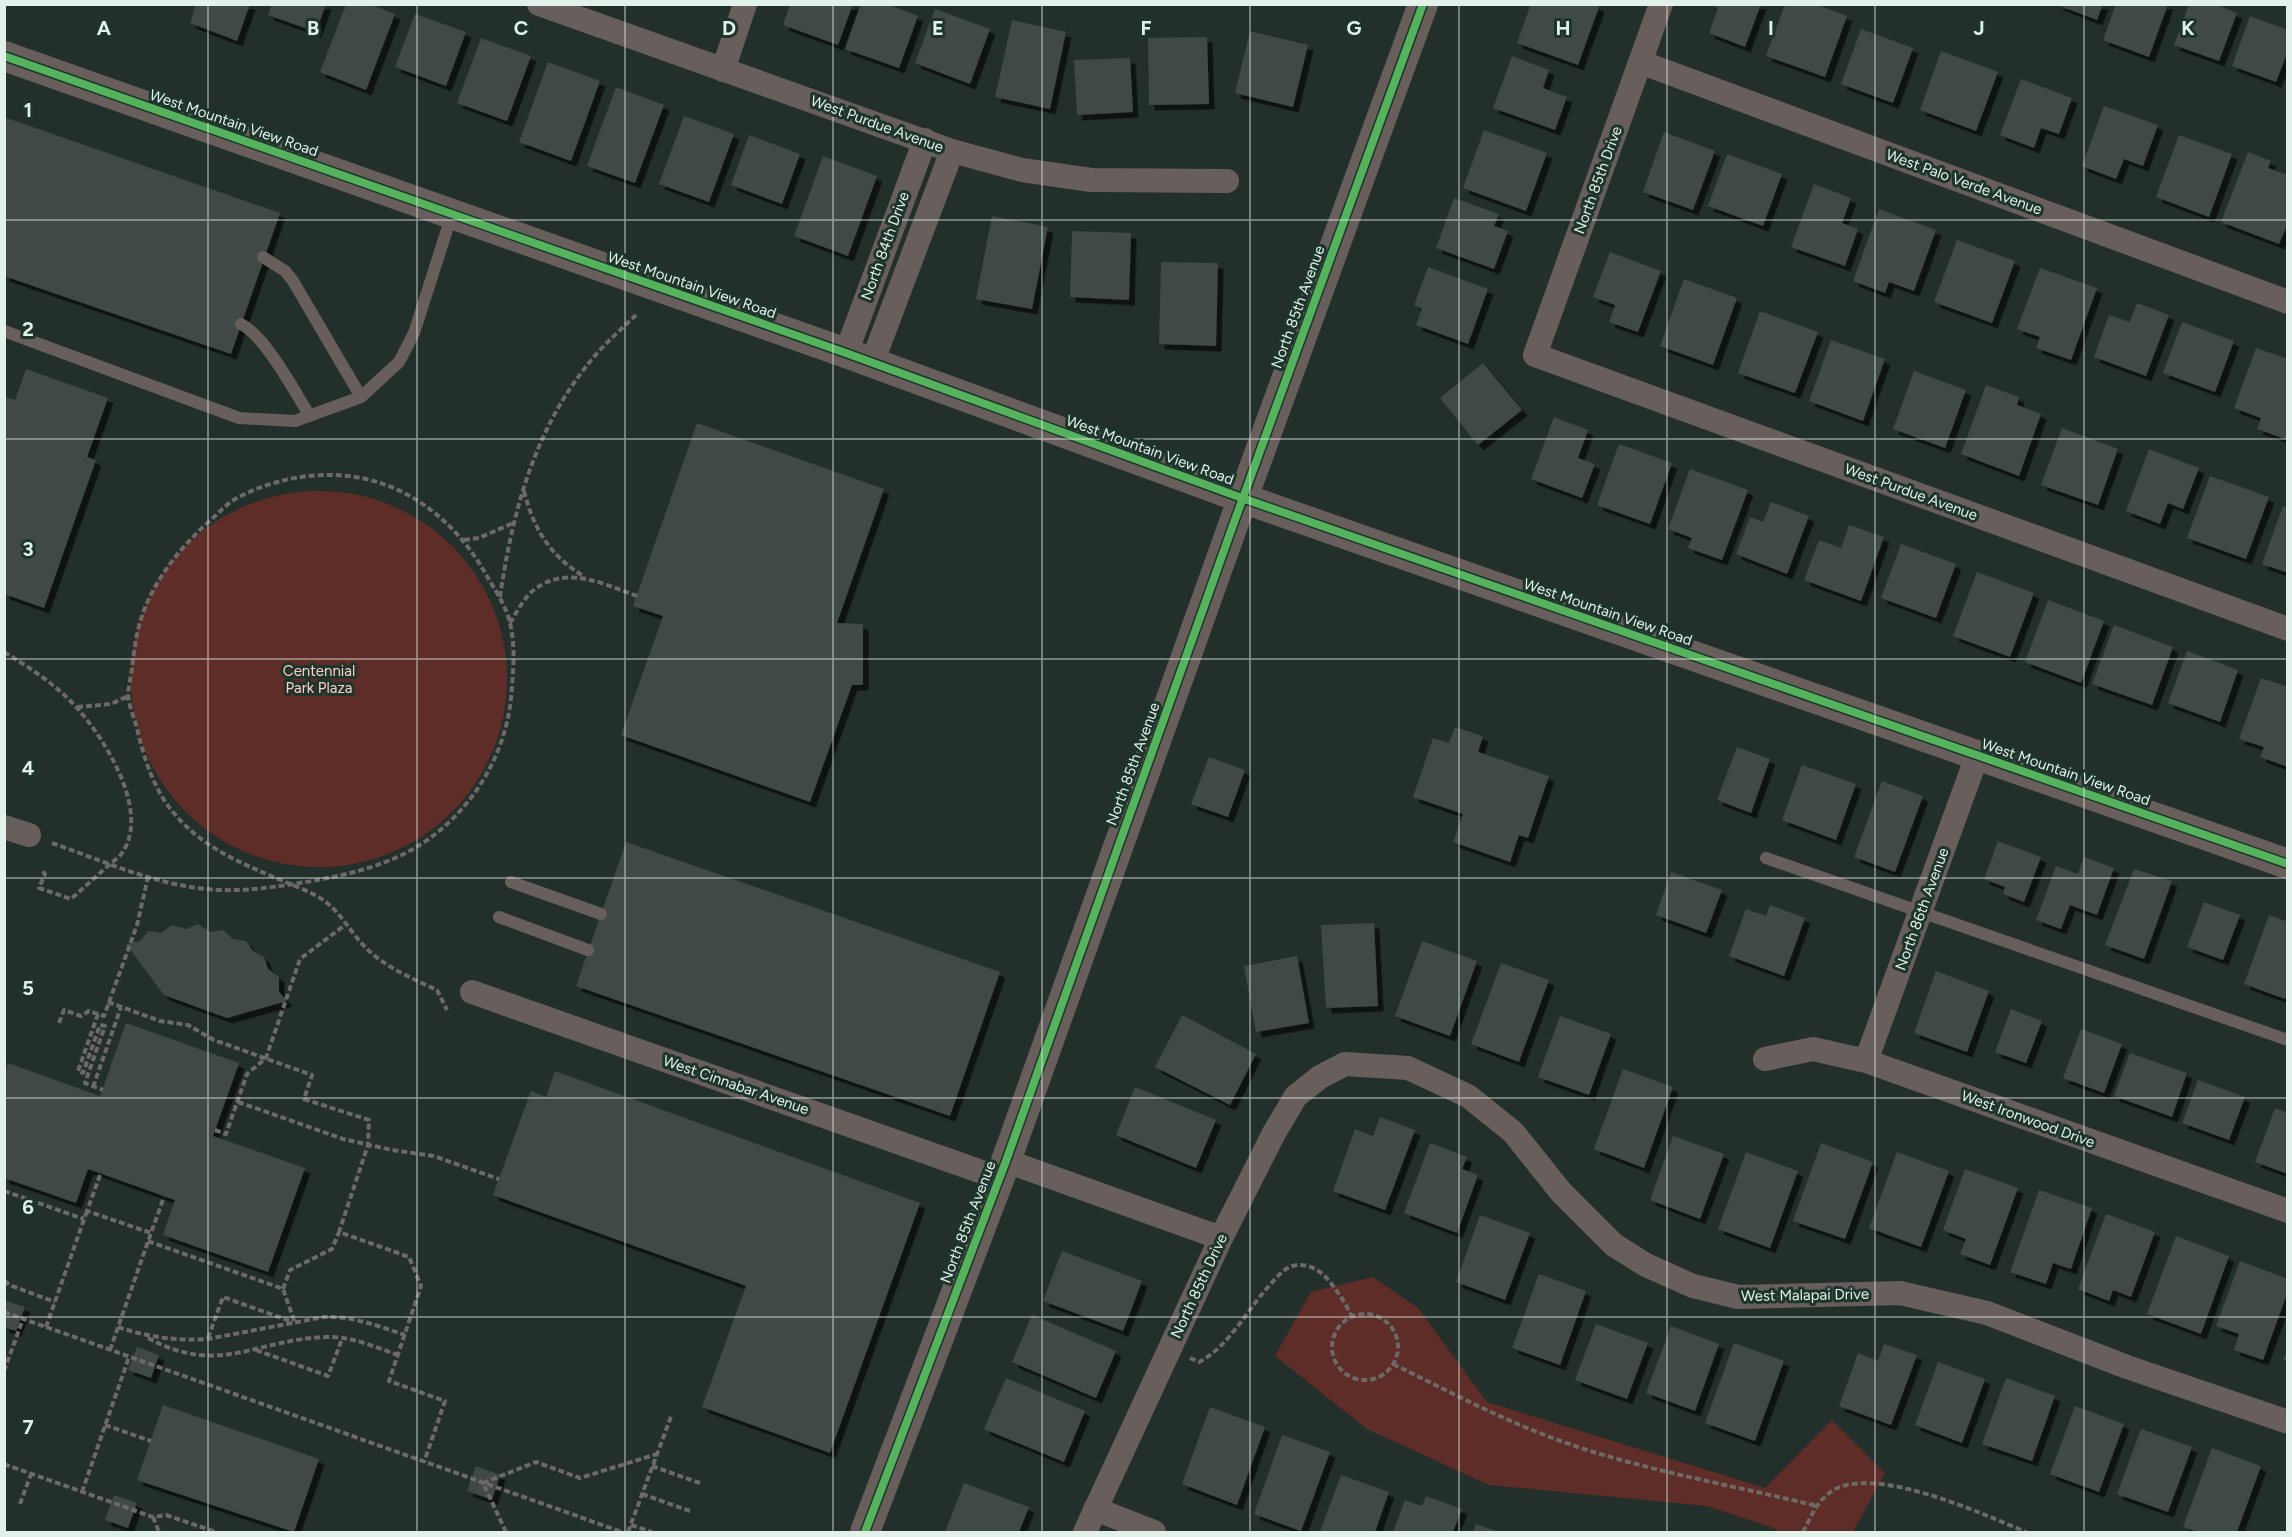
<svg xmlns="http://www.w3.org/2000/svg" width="2292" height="1537" font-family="Figtree,sans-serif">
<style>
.green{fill:#5f2d27}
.building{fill:#3f4945;filter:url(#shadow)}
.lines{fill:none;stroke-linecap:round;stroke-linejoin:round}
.path{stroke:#6c6966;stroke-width:4;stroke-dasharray:6 3;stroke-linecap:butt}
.service{stroke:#685e5b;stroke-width:12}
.minor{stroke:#685e5b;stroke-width:24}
.tertiary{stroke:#685e5b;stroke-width:30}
.cycleway-casing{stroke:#1d352b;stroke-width:11}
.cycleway{stroke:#56b35d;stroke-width:8}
.grid{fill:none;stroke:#e3f1eb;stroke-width:1.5;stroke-opacity:0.55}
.labels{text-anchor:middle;stroke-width:6;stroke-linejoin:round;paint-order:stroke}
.street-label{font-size:15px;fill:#e3f1eb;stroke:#1d352b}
.park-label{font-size:15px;fill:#ffcbc4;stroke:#1d352b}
.grid-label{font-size:20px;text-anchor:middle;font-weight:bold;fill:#e3f1eb;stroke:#1d352b;stroke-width:6;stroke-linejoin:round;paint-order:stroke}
</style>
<defs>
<filter id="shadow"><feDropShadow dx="5.5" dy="5.5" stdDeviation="0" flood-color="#0009"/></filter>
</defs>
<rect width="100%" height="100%" fill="#232f2a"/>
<path class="green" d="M131 679a188 188 0 1 1 376 0a188 188 0 1 1-376 0Z
M 1373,1277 L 1418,1308 L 1487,1402 L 1765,1488 L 1832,1420 L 1885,1473 L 1853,1532 L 1776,1532 L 1776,1529 L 1707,1506 L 1489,1485 L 1367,1429 L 1275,1356 L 1311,1292 Z"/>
<path class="building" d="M 196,4 L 250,4 L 237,41 L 190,23 Z
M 272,4 L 326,4 L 316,32 L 268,15 Z
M 346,4 L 369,4 L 395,14 L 366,90 L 320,72 Z
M 790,4 L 853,4 L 838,45 L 783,25 Z
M 861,4 L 886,4 L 918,16 L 899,68 L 845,49 Z
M 1531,4 L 1593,4 L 1599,7 L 1578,65 L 1517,43 Z
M 1711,4 L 1761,4 L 1745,47 L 1709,33 L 1718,8 Z
M 1785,4 L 1815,4 L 1847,16 L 1825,77 L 1766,56 Z
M 2055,4 L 2103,4 L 2097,20 Z
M 2116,4 L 2168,4 L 2149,57 L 2103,40 Z
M 2189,4 L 2214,4 L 2237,13 L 2219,61 L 2174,45 Z
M 935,9 L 990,29 L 970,84 L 915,63 Z
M 415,14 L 466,32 L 446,86 L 395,67 Z
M 2250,16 L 2288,30 L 2288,51 L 2276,82 L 2232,66 Z
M 1012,20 L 1066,32 L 1050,109 L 995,97 Z
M 1861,29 L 1913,48 L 1893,103 L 1841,84 Z
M 1250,31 L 1308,45 L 1293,107 L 1235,93 Z
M 1207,37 L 1209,104 L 1149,105 L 1148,38 Z
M 481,38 L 531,56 L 507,121 L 457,103 Z
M 1941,51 L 1998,72 L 1976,131 L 1920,110 Z
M 1512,56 L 1549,70 L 1543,88 L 1567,97 L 1555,130 L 1493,108 Z
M 1130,58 L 1133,112 L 1077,115 L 1074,60 Z
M 548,62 L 600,81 L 571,161 L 519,142 Z
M 2021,79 L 2072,98 L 2059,134 L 2041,128 L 2034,148 L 2000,135 Z
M 616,87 L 664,105 L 635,183 L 587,166 Z
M 2104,106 L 2158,125 L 2143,166 L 2124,159 L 2116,179 L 2082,166 Z
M 684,116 L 734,134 L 709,202 L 659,184 Z
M 4,117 L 280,213 L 231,354 L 4,276 Z
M 1484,130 L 1547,153 L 1526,211 L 1463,188 Z
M 1664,132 L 1715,151 L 1693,210 L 1643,192 Z
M 749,135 L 800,154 L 782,204 L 731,185 Z
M 2179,135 L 2232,154 L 2209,217 L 2156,197 Z
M 2248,152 L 2271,161 L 2268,168 L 2288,175 L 2288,223 L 2279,244 L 2221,222 Z
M 1727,154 L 1782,174 L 1763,226 L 1708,206 Z
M 823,156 L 877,176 L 848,256 L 794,236 Z
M 1814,184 L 1851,198 L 1842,223 L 1858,229 L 1845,266 L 1791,247 Z
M 1454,198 L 1499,214 L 1494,226 L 1508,231 L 1494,269 L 1436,248 Z
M 1879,209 L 1936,230 L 1914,291 L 1889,282 L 1885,293 L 1853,281 Z
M 992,216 L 1048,227 L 1032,309 L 976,299 Z
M 1072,231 L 1131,233 L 1129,300 L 1070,297 Z
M 1957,240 L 2015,261 L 1992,323 L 1934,302 Z
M 1610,252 L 1661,271 L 1638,332 L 1609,322 L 1615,305 L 1593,297 Z
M 1161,262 L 1218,263 L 1216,346 L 1159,344 Z
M 1428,267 L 1488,289 L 1468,344 L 1416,325 L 1422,308 L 1414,305 Z
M 2040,268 L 2097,288 L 2071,360 L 2036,348 L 2040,337 L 2017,329 Z
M 1684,279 L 1737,298 L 1713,365 L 1660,346 Z
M 2137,303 L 2169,315 L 2146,376 L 2094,357 L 2109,315 L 2130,322 Z
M 1760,311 L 1818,332 L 1795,393 L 1738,373 Z
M 2182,322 L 2234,341 L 2215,392 L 2163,373 Z
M 1831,340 L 1885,359 L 1863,421 L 1809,401 Z
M 2256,348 L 2288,359 L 2288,440 L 2257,429 L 2261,418 L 2234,408 Z
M 1483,363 L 1522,410 L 1478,445 L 1440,398 Z
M 26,369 L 108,398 L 87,457 L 96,460 L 44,608 L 4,594 L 4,396 L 15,400 Z
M 1914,371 L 1966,390 L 1945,448 L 1893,429 Z
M 1986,385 L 2019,397 L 2017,405 L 2041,414 L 2019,476 L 1961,454 Z
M 1554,417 L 1588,430 L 1578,458 L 1595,464 L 1582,498 L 1531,479 Z
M 697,423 L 884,489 L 837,623 L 863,624 L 863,685 L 852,685 L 810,802 L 621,735 L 663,616 L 633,606 Z
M 2062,428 L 2118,449 L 2098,505 L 2041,485 Z
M 1619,444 L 1672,463 L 1650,524 L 1597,505 Z
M 2149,449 L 2199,468 L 2183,509 L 2168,503 L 2160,524 L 2126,511 Z
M 1690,469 L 1748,490 L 1722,560 L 1688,548 L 1692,538 L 1668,529 Z
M 2210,476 L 2269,497 L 2246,559 L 2187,538 Z
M 1771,502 L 1809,516 L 1787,574 L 1736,554 L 1750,517 L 1763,522 Z
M 2283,506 L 2288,508 L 2288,573 L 2262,564 Z
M 1849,525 L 1884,537 L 1861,601 L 1804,580 L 1819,540 L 1841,548 Z
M 1901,544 L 1956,564 L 1936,618 L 1881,598 Z
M 1977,572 L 2034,593 L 2010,657 L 1953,636 Z
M 2048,600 L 2104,621 L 2081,683 L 2025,662 Z
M 2114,625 L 2173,647 L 2152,705 L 2092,684 Z
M 2187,651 L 2238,670 L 2220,722 L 2168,703 Z
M 2261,678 L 2288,687 L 2288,767 L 2260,757 L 2264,747 L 2239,739 Z
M 1455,727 L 1483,736 L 1478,752 L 1549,776 L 1528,838 L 1519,835 L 1510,862 L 1453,842 L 1463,814 L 1413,797 L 1433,738 L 1449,743 Z
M 1737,747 L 1770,759 L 1751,813 L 1717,800 Z
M 1209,757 L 1245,770 L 1228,817 L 1191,804 Z
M 1802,765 L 1856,784 L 1836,840 L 1782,820 Z
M 1882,781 L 1923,796 L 1895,872 L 1854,857 Z
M 1998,841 L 2041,857 L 2024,902 L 2003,894 L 2005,887 L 1984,879 Z
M 626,842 L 1000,972 L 950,1116 L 576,986 Z
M 2084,857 L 2114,868 L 2097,915 L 2070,905 L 2061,929 L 2036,920 L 2056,866 L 2078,874 Z
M 2134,869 L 2172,881 L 2144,959 L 2105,945 Z
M 1671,872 L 1722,890 L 1706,933 L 1656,915 Z
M 2204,902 L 2240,915 L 2223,960 L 2187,947 Z
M 1770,905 L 1805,918 L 1784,976 L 1729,956 L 1746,909 L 1766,916 Z
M 2269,915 L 2288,922 L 2288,991 L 2285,999 L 2244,984 Z
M 1374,923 L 1378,1006 L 1326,1008 L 1321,925 Z
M 198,924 L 210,932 L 223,930 L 233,939 L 246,941 L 253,951 L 264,957 L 268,969 L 279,977 L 279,992 L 287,1001 L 227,1018 L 164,995 L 126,944 L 140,941 L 148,931 L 161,933 L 172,925 L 186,929 Z
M 1422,941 L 1477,961 L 1450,1036 L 1395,1016 Z
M 1297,956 L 1309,1023 L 1256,1032 L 1244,966 Z
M 1501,963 L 1549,980 L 1519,1062 L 1471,1044 Z
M 1936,971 L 1989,991 L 1967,1052 L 1914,1033 Z
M 2011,1009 L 2042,1021 L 2026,1063 L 1995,1052 Z
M 1182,1015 L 1256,1054 L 1230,1105 L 1155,1067 Z
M 1560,1016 L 1611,1034 L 1589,1095 L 1538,1077 Z
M 126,1023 L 239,1063 L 213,1136 L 305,1168 L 268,1272 L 163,1235 L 175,1200 L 88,1169 L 76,1203 L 4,1178 L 4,1074 L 8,1063 L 100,1096 Z
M 2081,1029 L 2122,1044 L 2104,1093 L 2063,1078 Z
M 2130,1053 L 2187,1073 L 2172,1117 L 2114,1096 Z
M 1623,1069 L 1673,1087 L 1644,1168 L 1594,1149 Z
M 555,1071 L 920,1203 L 830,1453 L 702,1407 L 746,1286 L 493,1195 L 531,1091 L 546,1097 Z
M 2198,1080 L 2245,1097 L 2229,1140 L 2182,1123 Z
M 1135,1087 L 1216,1120 L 1196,1168 L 1116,1135 Z
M 2275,1108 L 2288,1113 L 2288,1174 L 2255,1162 Z
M 1380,1117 L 1415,1130 L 1385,1210 L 1333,1191 L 1355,1129 L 1373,1136 Z
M 1673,1136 L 1724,1154 L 1700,1219 L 1650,1200 Z
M 1430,1143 L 1467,1157 L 1462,1169 L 1478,1175 L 1457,1233 L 1404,1213 Z
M 1821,1143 L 1873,1162 L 1845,1239 L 1793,1221 Z
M 1746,1152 L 1798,1171 L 1770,1248 L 1718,1229 Z
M 1897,1152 L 1949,1171 L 1921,1247 L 1869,1228 Z
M 1965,1169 L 2018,1188 L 1990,1265 L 1960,1254 L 1966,1239 L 1943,1230 Z
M 2039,1190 L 2092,1208 L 2071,1269 L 2053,1263 L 2046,1284 L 2010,1272 Z
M 2106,1214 L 2155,1232 L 2131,1297 L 2113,1290 L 2109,1301 L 2078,1289 Z
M 1480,1215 L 1530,1233 L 1505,1300 L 1456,1282 Z
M 2176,1236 L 2229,1256 L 2201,1334 L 2147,1314 Z
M 1062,1251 L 1142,1281 L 1123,1331 L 1043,1301 Z
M 2240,1261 L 2288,1279 L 2288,1291 L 2263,1360 L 2234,1350 L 2239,1334 L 2216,1326 Z
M 1539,1274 L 1586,1291 L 1560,1365 L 1512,1348 Z
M 4,1300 L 25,1307 L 16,1331 L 4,1327 Z
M 1032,1315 L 1116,1351 L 1096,1398 L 1012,1362 Z
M 1596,1324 L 1648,1343 L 1627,1399 L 1575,1380 Z
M 1671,1326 L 1719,1344 L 1695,1411 L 1646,1393 Z
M 1734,1343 L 1784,1361 L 1755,1441 L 1705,1423 Z
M 1884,1344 L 1917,1355 L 1891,1425 L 1839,1406 L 1858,1353 L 1878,1361 Z
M 137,1347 L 159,1355 L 151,1378 L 128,1370 Z
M 2288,1348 L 2288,1362 L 2283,1360 Z
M 1938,1362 L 1985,1379 L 1962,1443 L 1915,1425 Z
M 1006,1378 L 1085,1411 L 1064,1462 L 984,1429 Z
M 2006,1378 L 2055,1396 L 2032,1461 L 1982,1444 Z
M 163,1405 L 319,1459 L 294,1532 L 137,1480 Z
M 2075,1406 L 2124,1424 L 2099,1492 L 2050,1474 Z
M 1210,1407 L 1265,1427 L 1237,1505 L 1182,1484 Z
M 2141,1429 L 2192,1447 L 2168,1512 L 2117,1494 Z
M 1282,1435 L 1330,1452 L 1301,1531 L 1254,1514 Z
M 2212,1448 L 2261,1466 L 2237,1532 L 2198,1532 L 2183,1527 Z
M 476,1466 L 500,1475 L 492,1500 L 467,1491 Z
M 1341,1475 L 1389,1492 L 1375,1532 L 1320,1532 Z
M 964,1483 L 1029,1507 L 1019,1532 L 945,1532 Z
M 114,1495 L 137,1503 L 128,1528 L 105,1520 Z
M 1426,1496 L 1462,1509 L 1453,1532 L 1393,1532 L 1405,1500 L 1422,1506 Z
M 1476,1524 L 1499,1532 L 1473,1532 Z"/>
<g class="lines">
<path class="path" d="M 524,491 C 534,530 550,556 585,577
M 464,540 L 479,538 L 513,523
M 500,597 C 512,515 533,434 585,368 C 599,349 618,332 636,315
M 510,623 C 517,612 524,597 535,589 C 568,565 603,584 637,596
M 4,652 C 30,668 57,685 77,708 C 105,739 151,812 122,853 C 119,858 113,861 109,865 C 96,876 84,888 71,899 L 39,888 L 45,874 L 42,870
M 77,707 L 111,704 L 128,696
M 52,843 C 106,862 162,888 221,890 C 251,891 282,886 312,881 C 340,876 367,870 393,859 C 457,832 504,768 511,698 C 513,674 516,647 510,623 C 506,605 493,587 484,571 C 457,525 414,488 361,478 C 321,470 275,478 239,497 C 229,502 221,510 213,518 C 183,544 153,580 141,619 C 136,634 134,652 132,668 C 131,676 129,685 128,693 C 128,703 133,715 136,725 C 143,753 150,779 166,803 C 197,846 236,861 283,881 C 297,887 315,893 327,903 C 342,915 352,934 366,948 C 385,967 413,979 437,990 L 447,1010
M 108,1002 L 160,1021 L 188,1025 L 214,1040 L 312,1075 L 304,1099 L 369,1120 L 368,1145 L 339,1232 L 409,1257 L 421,1286 L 389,1381 L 445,1401 L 424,1462
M 98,1014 L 78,1071 L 83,1073 L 100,1025 L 105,1026 L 85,1083 L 103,1090
M 59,1023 L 64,1010 L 81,1016 L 89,1011 L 104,1016 L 137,925 L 148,877
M 93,1087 L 121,1007
M 238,1102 L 343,1139 L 392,1150 L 434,1156 L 499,1179
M 215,1130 L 226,1134 L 247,1074 L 266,1058 L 300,959 L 345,925
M 100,1175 L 87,1211 L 151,1233 L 164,1197
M 4,1191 L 84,1219
M 148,1241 L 283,1289 L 295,1323
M 4,1281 L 12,1286 L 55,1302
M 283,1289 L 290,1270 L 332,1249 L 339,1232
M 4,1312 L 622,1532
M1332 1347a33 33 0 1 1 66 0a33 33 0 1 1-66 0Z
M 46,1327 L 87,1211
M 118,1327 C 147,1337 177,1341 208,1339 L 324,1317 C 353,1316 378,1326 405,1335
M 148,1338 C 220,1377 255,1339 327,1337 C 351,1336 375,1347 398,1355
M 208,1338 L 223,1297 L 293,1322
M 110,1350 L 151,1233
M 256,1350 L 328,1376 L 342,1339
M 1190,1358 L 1199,1362 C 1230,1346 1247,1309 1270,1285 C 1275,1279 1280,1273 1286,1269 C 1304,1258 1323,1271 1333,1286 C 1340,1295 1347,1306 1352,1317
M 1393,1364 C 1452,1393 1510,1424 1572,1445 C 1652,1472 1736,1486 1817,1506
M 4,1371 L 23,1319
M 105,1425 L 151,1441
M 4,1464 L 153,1517 L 166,1515 L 216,1532
M 652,1466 L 700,1483
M 82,1492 L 129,1357
M 642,1494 L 690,1511
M 20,1504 L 31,1474
M 153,1517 L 159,1532
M 631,1525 L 652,1532
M 506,1532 L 483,1483 L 536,1462 L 580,1478 L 657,1454
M 628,1532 L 672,1414
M 1803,1532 C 1810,1519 1816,1503 1828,1494 C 1867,1460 1985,1515 2026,1532"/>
<path class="service" d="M 263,257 L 285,271 L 293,281 L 361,397
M 241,324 C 266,337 294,391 310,416
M 4,331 L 239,418 L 295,421 L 361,397 L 399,362 L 414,333 L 452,214
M 1766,858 L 2288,1040
M 511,882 L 601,914
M 499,917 L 588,950"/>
<path class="minor" d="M 539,4 L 952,151 L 1022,170 L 1091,180 L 1227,181
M 1661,4 L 1535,355 L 2288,629
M 1640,62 L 2288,302
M 723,70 L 745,4
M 846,353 L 925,140
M 872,363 L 952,151
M 4,827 L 29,835
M 472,992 L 999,1178
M 1765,1059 L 1813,1049 L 1866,1061 L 2288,1211
M 1866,1061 L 1977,756
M 1006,1161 L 1221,1238
M 1095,1509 L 1154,1532
M 1085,1532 L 1221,1238 L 1274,1133 L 1296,1096 L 1320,1077 L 1345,1064 L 1408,1068 L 1468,1096 L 1513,1132 L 1561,1192 L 1614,1245 L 1646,1265 L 1693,1286 L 1738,1297 L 1900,1293 L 1987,1313 L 2127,1367 L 2288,1422"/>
<path class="tertiary" d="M 4,56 L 846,353 L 1242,498 L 2288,864
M 865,1532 L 1006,1161 L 1232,528 L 1423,4"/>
<defs>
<path id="cycleway" d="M 4,56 L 846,353 L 1242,498 L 2288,864
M 865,1532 L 1006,1161 L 1232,528 L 1423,4"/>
</defs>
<use href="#cycleway" class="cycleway-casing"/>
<use href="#cycleway" class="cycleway"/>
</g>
<path class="grid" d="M 208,4 L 208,1532M 417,4 L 417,1532M 625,4 L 625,1532M 833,4 L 833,1532M 1042,4 L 1042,1532M 1250,4 L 1250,1532M 1459,4 L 1459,1532M 1667,4 L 1667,1532M 1875,4 L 1875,1532M 2084,4 L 2084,1532M 4,220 L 2288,220M 4,439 L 2288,439M 4,659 L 2288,659M 4,878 L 2288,878M 4,1098 L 2288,1098M 4,1317 L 2288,1317"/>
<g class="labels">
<g class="street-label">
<text transform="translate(234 123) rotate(19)" y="5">West Mountain View Road</text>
<text transform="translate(877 124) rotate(20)" y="5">West Purdue Avenue</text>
<text transform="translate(1598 180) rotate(-70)" y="5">North 85th Drive</text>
<text transform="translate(1964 182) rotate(20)" y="5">West Palo Verde Avenue</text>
<text transform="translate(885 246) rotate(-70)" y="5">North 84th Drive</text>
<text transform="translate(692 285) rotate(19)" y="5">West Mountain View Road</text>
<text transform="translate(1298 307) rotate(-70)" y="5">North 85th Avenue</text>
<text transform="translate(1150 450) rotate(20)" y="5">West Mountain View Road</text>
<text transform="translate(1911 492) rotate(20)" y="5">West Purdue Avenue</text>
<text transform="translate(1608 612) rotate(19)" y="5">West Mountain View Road</text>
<text transform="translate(1133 764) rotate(-70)" y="5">North 85th Avenue</text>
<text transform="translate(2066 772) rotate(19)" y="5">West Mountain View Road</text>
<text transform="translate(1922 909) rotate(-70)" y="5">North 86th Avenue</text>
<text transform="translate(736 1085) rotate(19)" y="5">West Cinnabar Avenue</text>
<text transform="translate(2028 1119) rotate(20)" y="5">West Ironwood Drive</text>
<text transform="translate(968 1222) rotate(-69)" y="5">North 85th Avenue</text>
<text transform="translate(1199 1286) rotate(-65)" y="5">North 85th Drive</text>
<text transform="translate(1805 1295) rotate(-1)" y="5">West Malapai Drive</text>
</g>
<g class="park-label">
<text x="319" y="676">Centennial<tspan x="319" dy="17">Park Plaza</tspan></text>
</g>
</g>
<g class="grid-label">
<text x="104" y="35">A</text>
<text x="313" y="35">B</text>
<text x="521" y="35">C</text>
<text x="729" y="35">D</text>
<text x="938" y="35">E</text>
<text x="1146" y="35">F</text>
<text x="1354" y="35">G</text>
<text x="1563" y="35">H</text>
<text x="1771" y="35">I</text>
<text x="1979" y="35">J</text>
<text x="2188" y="35">K</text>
<text x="28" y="117">1</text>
<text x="28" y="336">2</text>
<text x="28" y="556">3</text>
<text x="28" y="775">4</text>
<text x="28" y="995">5</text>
<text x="28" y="1214">6</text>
<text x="28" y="1434">7</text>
</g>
<rect width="2292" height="1537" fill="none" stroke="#e3f1eb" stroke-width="12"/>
</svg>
